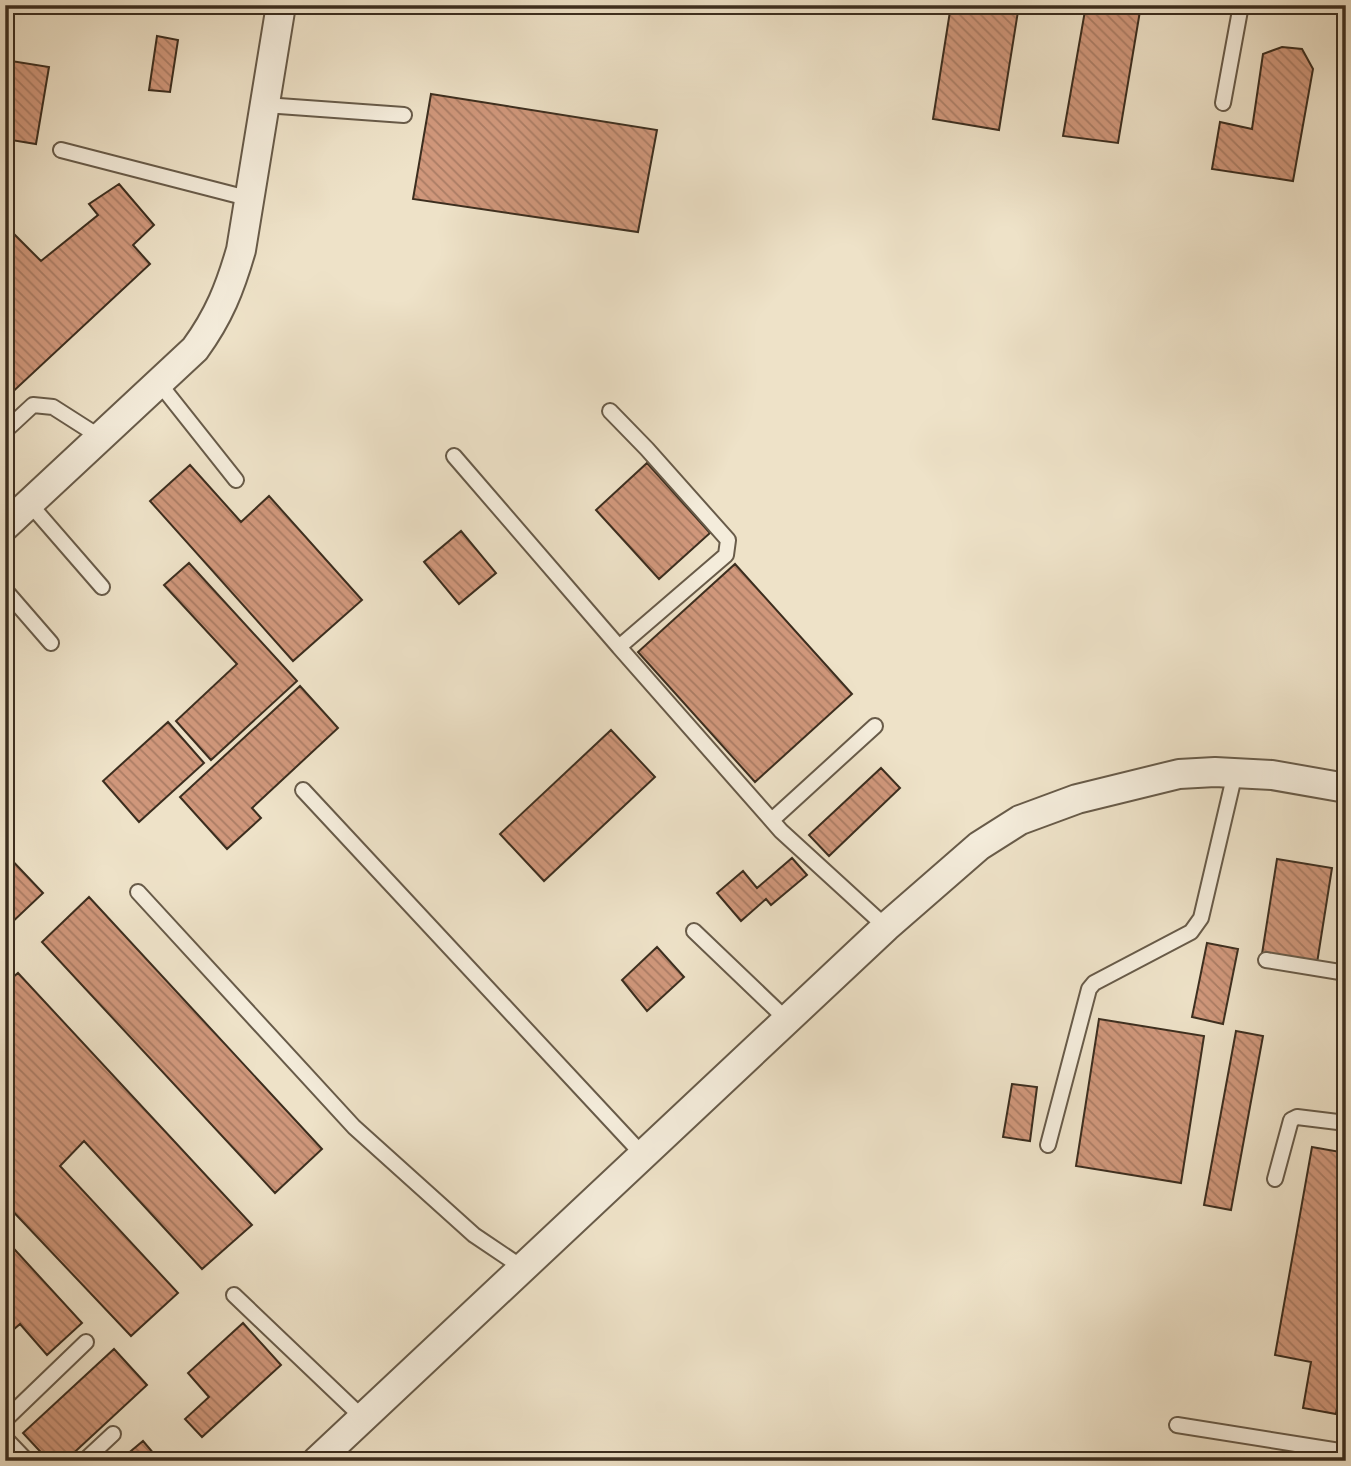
<svg xmlns="http://www.w3.org/2000/svg" width="1351" height="1466" font-family="'Libre Bodoni',serif">
<style>
.building{fill:url(#building-back-hatch);stroke:#3c2e1f;stroke-width:2}
.lines{fill:none;stroke-linecap:round;stroke-linejoin:round}
.service-casing{stroke:#685b49;stroke-width:18}
.minor-casing{stroke:#685b49;stroke-width:32}
.service{stroke:#f4ecdb;stroke-width:14}
.minor{stroke:#f4ecdb;stroke-width:28}
</style>
<defs>
<pattern id="building-back-hatch" width="6" height="6" patternUnits="userSpaceOnUse" patternTransform="scale(1.75)"><rect width="6" height="6" fill="#d0977b"/><path d="M-1 5l2 2M0 0l6 6M5-1l2 2" fill="none" stroke="#aa7c64"/></pattern>
</defs>
<rect width="100%" height="100%" fill="#eee2c8"/>
<filter id="stains"><feTurbulence type="fractalNoise" baseFrequency=".00286" numOctaves="4"/><feColorMatrix values="0 0 0 0 .2 0 0 0 0 .09 0 0 0 0 .02 0 0 0 .5 -.17"/></filter>
<radialGradient id="worn" r=".72"><stop offset=".6" stop-color="#630" stop-opacity="0"/><stop offset="1" stop-color="#630" stop-opacity=".3"/></radialGradient>
<path class="building" d="M 951,5 L 1019,5 L 999,130 L 933,119 Z
M 1086,5 L 1141,5 L 1118,143 L 1063,136 Z
M 157,36 L 178,40 L 170,92 L 149,90 Z
M 1282,47 L 1302,49 L 1313,69 L 1293,181 L 1212,169 L 1220,122 L 1252,129 L 1263,54 Z
M 5,60 L 49,67 L 36,144 L 5,139 Z
M 431,94 L 657,130 L 638,232 L 413,199 Z
M 119,184 L 154,225 L 133,245 L 150,264 L 5,399 L 5,239 L 12,232 L 41,261 L 98,215 L 89,204 Z
M 647,463 L 710,533 L 659,579 L 596,510 Z
M 190,465 L 241,522 L 269,496 L 362,600 L 293,661 L 150,501 Z
M 461,531 L 496,573 L 459,604 L 424,562 Z
M 189,563 L 297,681 L 211,760 L 176,721 L 237,664 L 164,585 Z
M 735,564 L 852,694 L 755,782 L 638,652 Z
M 300,686 L 338,728 L 252,808 L 261,818 L 227,849 L 180,797 Z
M 168,722 L 204,763 L 139,822 L 103,781 Z
M 611,730 L 655,777 L 544,881 L 500,834 Z
M 881,768 L 900,788 L 829,856 L 809,835 Z
M 5,853 L 43,893 L 5,929 Z
M 792,858 L 807,875 L 771,905 L 766,899 L 741,921 L 717,893 L 743,871 L 757,888 Z
M 1277,859 L 1332,868 L 1317,963 L 1262,954 Z
M 89,897 L 322,1149 L 275,1193 L 42,942 Z
M 1207,943 L 1238,949 L 1223,1024 L 1192,1017 Z
M 657,947 L 684,977 L 647,1011 L 622,980 Z
M 18,973 L 252,1225 L 202,1269 L 84,1141 L 60,1166 L 178,1293 L 131,1336 L 5,1203 L 5,984 Z
M 1099,1019 L 1204,1036 L 1181,1183 L 1076,1166 Z
M 1236,1031 L 1263,1036 L 1231,1210 L 1204,1205 Z
M 1012,1084 L 1037,1087 L 1030,1141 L 1003,1137 Z
M 1312,1147 L 1346,1153 L 1346,1359 L 1336,1414 L 1303,1408 L 1311,1362 L 1275,1355 Z
M 5,1239 L 82,1323 L 47,1355 L 20,1324 L 5,1337 Z
M 243,1323 L 281,1365 L 202,1437 L 185,1419 L 209,1397 L 188,1373 Z
M 114,1349 L 147,1385 L 65,1461 L 49,1461 L 23,1433 Z
M 143,1441 L 160,1461 L 119,1461 Z
M 1167,1455 L 1226,1461 L 1167,1461 Z"/>
<g class="lines">
<defs>
<path id="service" d="M 1223,103 L 1241,5
M 265,105 L 404,115
M 61,150 L 251,199
M 159,383 L 236,480
M 610,411 L 647,449 L 728,540 L 726,555 L 619,647 L 781,831 L 886,927
M 5,431 L 33,405 L 53,407 L 100,437
M 454,456 L 619,647
M 29,503 L 102,587
M 5,590 L 51,643
M 303,790 L 643,1155
M 772,820 L 875,726
M 138,892 L 354,1127 L 474,1235 L 523,1268
M 694,931 L 787,1020
M 1266,960 L 1346,973
M 1048,1145 L 1089,989 L 1094,983 L 1191,932 L 1201,918 L 1235,773
M 1275,1179 L 1291,1120 L 1297,1117 L 1346,1123
M 234,1295 L 363,1418
M 5,1420 L 86,1342
M 1177,1425 L 1346,1452
M 5,1438 L 27,1461
M 84,1461 L 113,1434"/>
<path id="minor" d="M 5,526 L 195,349 C 219,316 230,288 241,250 L 281,5
M 317,1461 L 886,927 L 979,846 L 1020,820 L 1077,799 L 1179,774 L 1215,772 L 1272,775 L 1346,788"/>
</defs>
<use href="#service" class="service-casing"/>
<use href="#minor" class="minor-casing"/>
<use href="#service" class="service"/>
<use href="#minor" class="minor"/>
</g>
<rect width="1351" height="1466" fill="none" stroke="#eee2c8" stroke-width="28"/>
<rect x="7" y="7" width="1337" height="1452" fill="none" stroke="#3c2e1f" stroke-width="3.5"/>
<rect x="14" y="14" width="1323" height="1438" fill="none" stroke="#3c2e1f" stroke-width="2"/>
<rect width="100%" height="100%" filter="url(#stains)"/>
<rect width="100%" height="100%" fill="url(#worn)"/>
</svg>
